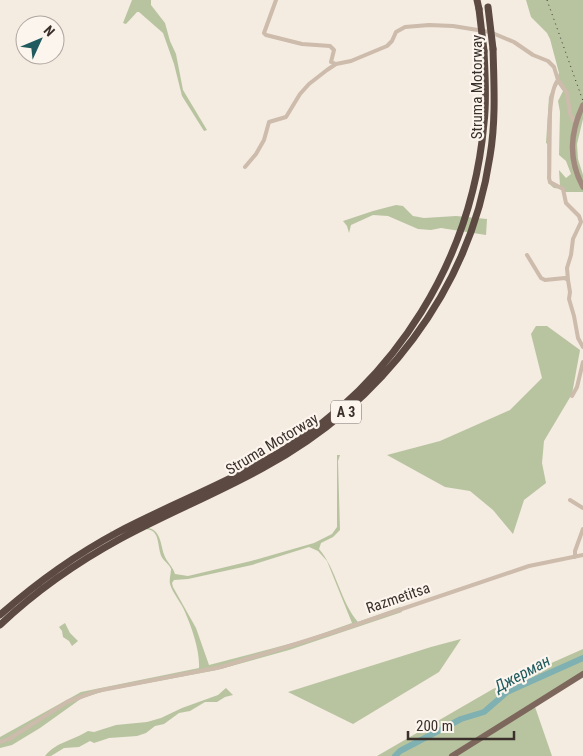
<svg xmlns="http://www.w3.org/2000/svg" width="583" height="756" font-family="'Roboto Condensed',sans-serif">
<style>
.green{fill:#b8c4a0;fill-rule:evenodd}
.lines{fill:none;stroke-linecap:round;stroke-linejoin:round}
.river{stroke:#7fb0b2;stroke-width:6}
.street{stroke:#cdbbac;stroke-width:4}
.secondary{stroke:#a18a7d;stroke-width:5.5}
.primary{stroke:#7d675c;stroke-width:6}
.highway{stroke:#5c4a42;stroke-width:7}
.rail{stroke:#3b302b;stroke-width:1;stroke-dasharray:1 4;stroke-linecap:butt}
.highway-bridge{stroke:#5c4a42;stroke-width:7}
.labels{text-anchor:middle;stroke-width:4.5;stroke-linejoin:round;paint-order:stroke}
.shield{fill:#fbf5ee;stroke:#756b66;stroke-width:1}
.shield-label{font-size:14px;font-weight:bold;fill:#3b302b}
.street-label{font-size:15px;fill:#3b302b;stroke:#fbf5ee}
.water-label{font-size:16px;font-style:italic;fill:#1f5a5e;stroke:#fbf5ee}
</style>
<rect width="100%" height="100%" fill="#f4ebe1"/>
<path class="green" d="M 132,0 L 151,0 L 151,5 L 165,23 L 170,41 L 176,54 L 183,90 L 207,130 L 204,131 L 182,96 L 174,64 L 163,33 L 139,12 L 137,12 L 126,24 L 123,23 Z
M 526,0 L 583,0 L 583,119 L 577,144 L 578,159 L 583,175 L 583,192 L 564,192 L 563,189 L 554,188 L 548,183 L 549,145 L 546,143 L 549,97 L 559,73 L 550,39 L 547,33 L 531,17 ZM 558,84 L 563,91 L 558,101 L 560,112 L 559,155 L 566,161 L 571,174 L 566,178 L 559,170 L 560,186 L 551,181 L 552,95 Z
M 396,205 L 403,206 L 413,216 L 424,218 L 456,216 L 487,219 L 486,235 L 441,228 L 431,230 L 418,229 L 388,216 L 373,215 L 351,225 L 349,233 L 347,226 L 343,221 L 373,211 Z
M 536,326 L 547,326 L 580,350 L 572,394 L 544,441 L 542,463 L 546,483 L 524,500 L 513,534 L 493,510 L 470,491 L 445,487 L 387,455 L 440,441 L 510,410 L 542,378 L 531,334 Z
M 337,455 L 340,455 L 338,461 L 340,530 L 333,537 L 321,543 L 319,549 C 337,570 340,601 358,622 L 400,607 L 402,612 L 289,650 L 217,670 L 105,691 L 82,698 L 40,728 L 12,745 L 0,748 L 0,737 L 81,692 L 199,668 C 200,651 192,628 185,612 C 181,602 173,594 170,584 C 169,579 171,574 171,569 C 169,564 166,563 163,559 C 156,549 162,530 146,529 L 116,539 L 109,529 L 117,538 C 131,533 151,519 159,537 C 162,544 162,551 165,557 C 168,563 173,567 175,574 L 188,576 L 251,561 L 314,543 L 332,534 L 337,527 ZM 309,547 L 318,551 L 327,561 L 352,623 L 304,640 L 209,665 L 196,628 L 173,587 L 172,583 L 174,580 L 188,579 L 252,565 Z
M 65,623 L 70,633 L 78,641 L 72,646 L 69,641 L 63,637 L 62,631 L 59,627 Z
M 461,639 L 439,672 L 353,724 L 288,692 L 431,647 Z
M 583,649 L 583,674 L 534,704 L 552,756 L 377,756 L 493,689 Z
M 226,688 L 233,695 L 225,697 L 217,702 L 205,702 L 190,711 L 179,713 L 164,724 L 155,726 L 146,733 L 137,736 L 109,738 L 94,743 L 90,741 L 79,747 L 64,748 L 51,756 L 45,756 C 56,742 74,740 88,731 L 94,732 L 116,725 L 147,722 L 161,718 L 182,708 L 218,695 Z"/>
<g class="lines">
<path class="river" d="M 395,756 L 400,751 L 461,719 L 484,712 L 507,692 L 583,658"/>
<path class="street" d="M 276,0 L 264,33 L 266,35 L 302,44 L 330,46 L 334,50 L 331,62 L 336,64
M 558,80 C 546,94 550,157 549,178 L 550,182 L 563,189 L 566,203 L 579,216 L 581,222 L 573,239 L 571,255 L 567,268 L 568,280
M 245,167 L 256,154 L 264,140 L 269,122 L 286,117 L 300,94 L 309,84 L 327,70 L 336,64 L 351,61 L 387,46 L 392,41 L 396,32 L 405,27 L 429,25 L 453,26 L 490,32 L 514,42 L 533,55 L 548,61 L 554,67 L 558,80 L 567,93 L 570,114 L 575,123
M 527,255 L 541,278 L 545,280 L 565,278 L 568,280 L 570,292 L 569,299 L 574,316 L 578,338 L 583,347
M 572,396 L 577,387 L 583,362
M 570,500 L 583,508
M 575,557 L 575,551 L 583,529
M 0,742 L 9,739 L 67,702 L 97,691 L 221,667 L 331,633 L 529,566 L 583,555"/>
<path class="secondary" d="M 583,105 C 570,133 568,159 583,187"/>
<path class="primary" d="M 452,756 L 583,674"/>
<path class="highway" d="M 477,0 L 479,9
M 0,615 C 36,583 75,555 118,532 C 171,504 228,483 280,452 C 397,381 472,259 484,123 C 487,99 485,75 484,51
M 0,625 C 36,591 76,563 120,539 C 166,514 216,494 263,468 C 381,404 470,291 490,156 C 496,120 494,85 493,49"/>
<path class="rail" d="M 547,0 L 583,101"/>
<path class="highway-bridge" d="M 488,7 L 493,49
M 479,9 L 484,51"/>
</g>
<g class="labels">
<rect class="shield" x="331" y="400.5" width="30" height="23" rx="4"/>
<g class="shield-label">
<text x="346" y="417">A 3</text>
</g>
<g class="street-label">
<text transform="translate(477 87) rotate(-90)" y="5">Struma Motorway</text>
<text transform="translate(272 444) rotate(-31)" y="5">Struma Motorway</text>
<text transform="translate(398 598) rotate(-19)" y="5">Razmetitsa</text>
</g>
<g class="water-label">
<text transform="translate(522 673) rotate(-28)" y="6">Джерман</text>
</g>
</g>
<g transform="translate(40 40) rotate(46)"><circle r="24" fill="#fbf5ee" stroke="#aea6a0"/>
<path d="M0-4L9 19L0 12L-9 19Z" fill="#1f5a5e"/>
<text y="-8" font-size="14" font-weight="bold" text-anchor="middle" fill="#3b302b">N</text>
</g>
<path d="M408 731v8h106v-8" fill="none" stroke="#3b302b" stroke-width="2.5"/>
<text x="416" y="731" font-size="15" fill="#3b302b" stroke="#fbf5ee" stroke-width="4" paint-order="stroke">200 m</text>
</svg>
